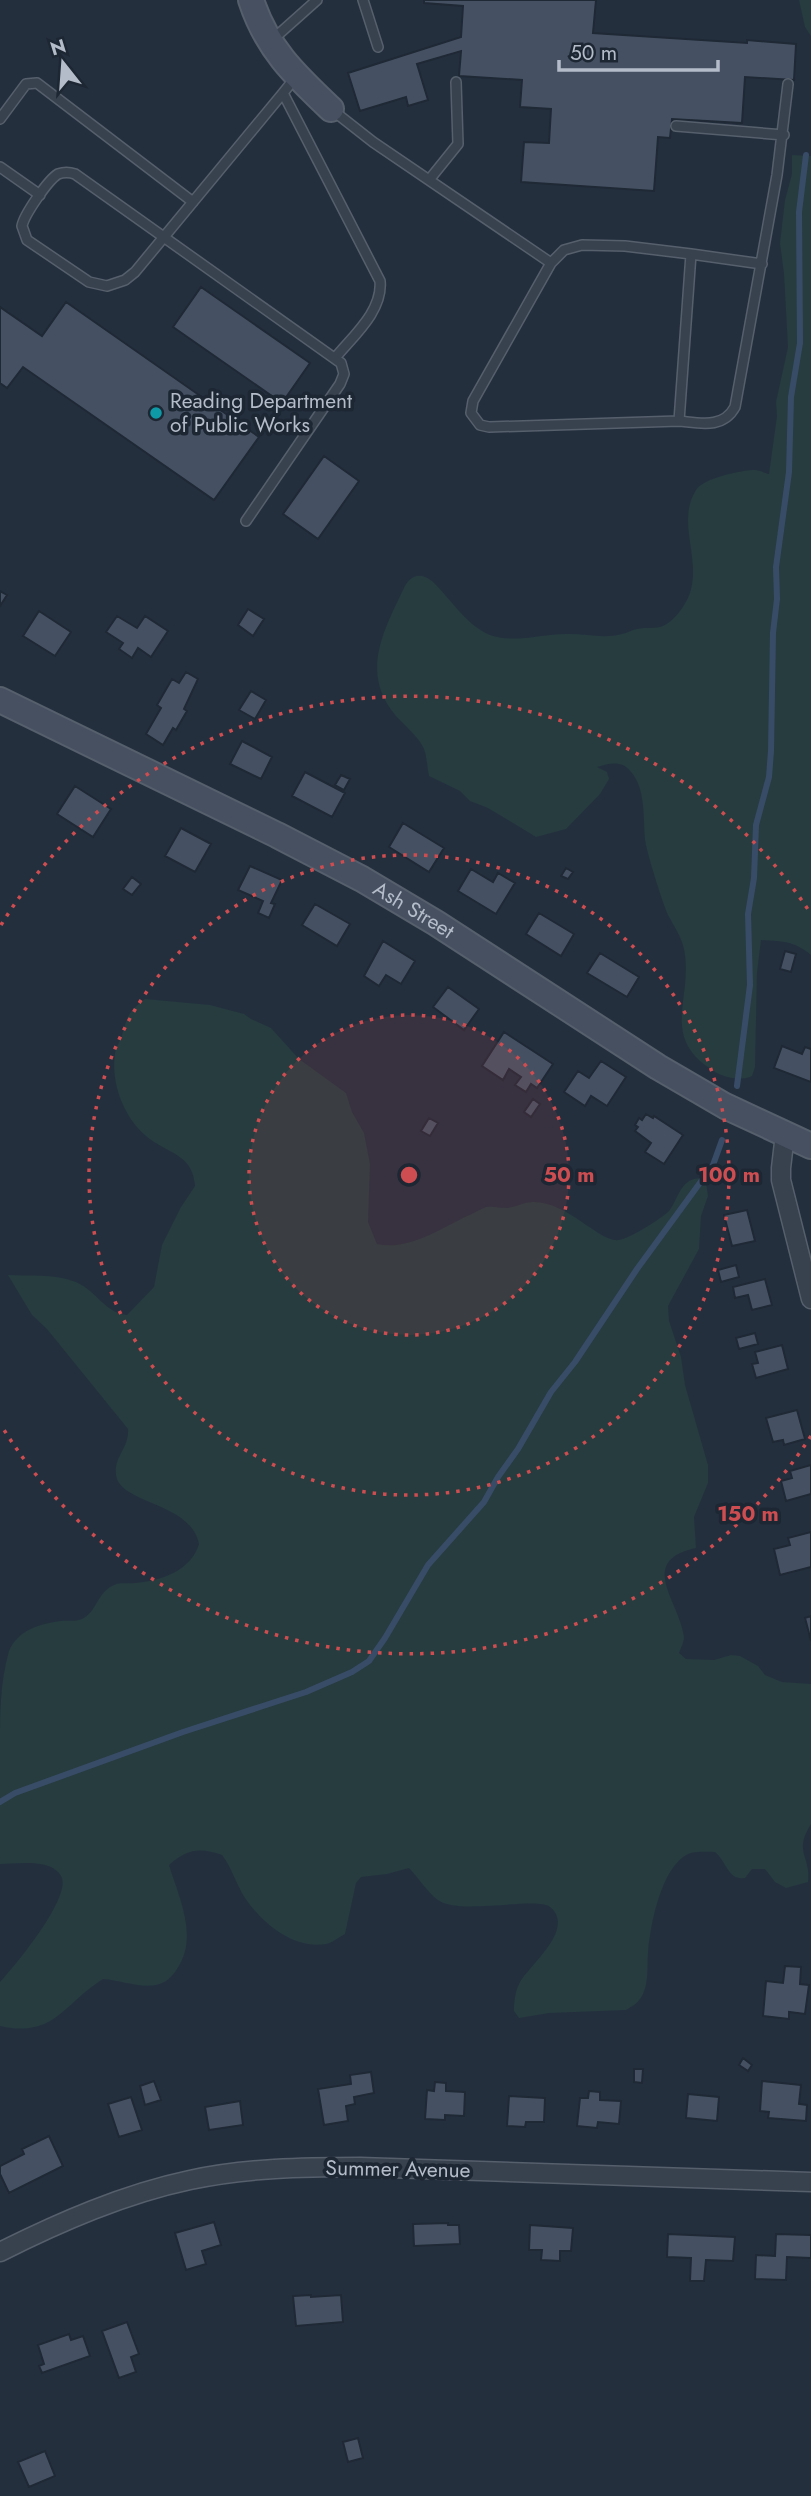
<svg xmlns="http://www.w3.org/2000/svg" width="811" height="2496" font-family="Jost,sans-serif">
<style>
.green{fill:#263c3f}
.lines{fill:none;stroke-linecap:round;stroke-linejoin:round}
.stream{stroke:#394c67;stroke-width:6}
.building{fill:#455162;stroke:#1f2835;stroke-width:2}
.lane-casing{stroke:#565f6c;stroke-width:12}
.street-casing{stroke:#565f6c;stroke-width:21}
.secondary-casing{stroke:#565f6c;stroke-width:28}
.lane{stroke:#38414e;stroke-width:9}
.street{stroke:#38414e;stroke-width:18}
.secondary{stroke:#465061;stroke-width:24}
.ring{fill:none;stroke:#ce4d50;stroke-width:3.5;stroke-dasharray:3.5 7}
.culture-dot{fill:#0f9aa8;stroke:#1d2633;stroke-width:2.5}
.labels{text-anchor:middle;stroke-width:7;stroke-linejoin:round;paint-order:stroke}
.poi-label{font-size:21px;fill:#b4bcc9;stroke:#1d2633;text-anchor:start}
.street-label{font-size:21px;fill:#b4bcc9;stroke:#1d2633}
.centre{fill:#ce4d50;stroke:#1d2633;stroke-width:3.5}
.ring-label{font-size:21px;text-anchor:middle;font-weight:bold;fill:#ce4d50;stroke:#1d2633;stroke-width:7;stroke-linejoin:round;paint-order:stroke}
</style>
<rect width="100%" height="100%" fill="#242f3e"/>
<path class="green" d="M 799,0 L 811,0 L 811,36 L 805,27 Z
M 792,155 L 811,156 L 811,955 C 792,940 783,942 761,940 L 757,973 L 755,1067 L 752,1076 C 742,1081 727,1078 717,1073 C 657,1038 694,1000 684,949 C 681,936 674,926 668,915 C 663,904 646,851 645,839 C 643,818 646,789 631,772 C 622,760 610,763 597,767 L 607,772 L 609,779 L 600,794 L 566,829 L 536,837 L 488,808 L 470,801 L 460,791 L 429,776 C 427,767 427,757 424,749 C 419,737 404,725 396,716 C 360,674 383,632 403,590 C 409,576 419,571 432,581 C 451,599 466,625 490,635 C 515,644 543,633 569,634 C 587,634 604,639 622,634 C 627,633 632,630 637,629 C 646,627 655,629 663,626 C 674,621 683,608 688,598 C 704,562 675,523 696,490 C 703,478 742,470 755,470 C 759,470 765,473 769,474 L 777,416 L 776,402 L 788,347 L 784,274 L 780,243 L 785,200 L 792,174 Z
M 145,999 L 210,1005 L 244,1014 L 251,1019 L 271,1028 L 299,1059 L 346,1093 L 352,1112 L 364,1133 L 370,1164 L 368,1222 L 377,1244 C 408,1251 440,1229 467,1216 C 473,1214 480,1209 486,1207 C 493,1206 500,1208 507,1208 C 516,1207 524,1202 533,1202 C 567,1201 600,1243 619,1240 C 629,1239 662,1218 669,1211 C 679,1198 680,1179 700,1178 L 706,1182 L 708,1196 L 701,1216 L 699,1249 L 668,1306 L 669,1321 L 681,1357 L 685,1385 L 708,1465 L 708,1483 L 694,1517 L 696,1548 C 636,1561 680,1602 684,1637 C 684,1642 681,1648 679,1653 L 686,1659 L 714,1660 L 731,1655 L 740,1656 L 758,1666 L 765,1675 L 782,1682 L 811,1684 L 811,1824 C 793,1853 811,1855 808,1882 L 786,1888 L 775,1882 L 765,1869 L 752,1869 L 745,1878 C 728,1881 727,1862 715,1852 C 707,1852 696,1851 688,1854 C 661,1867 650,1926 648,1953 C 647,1967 649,1983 642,1996 C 638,2003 633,2006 626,2010 L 549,2013 L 519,2018 L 514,2011 C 514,2002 515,1992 519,1984 C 527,1967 577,1929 550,1907 C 537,1896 460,1916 438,1900 C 427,1892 418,1877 409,1868 L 387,1874 L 361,1877 L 356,1883 L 345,1934 C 339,1937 332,1943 326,1944 C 293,1950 261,1922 245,1898 C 236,1884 232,1868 222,1855 C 200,1847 187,1849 169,1865 C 179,1898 199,1937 177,1969 C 172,1977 166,1983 156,1985 C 138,1988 120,1980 103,1979 C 62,2005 55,2038 0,2026 L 0,1982 C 14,1967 73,1896 61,1876 C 51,1858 17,1864 0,1864 C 0,1825 0,1786 0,1746 C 0,1714 0,1682 9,1651 C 18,1630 39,1624 61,1621 C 68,1620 74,1622 82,1619 C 97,1612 97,1592 114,1585 C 121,1582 127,1584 135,1583 C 160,1581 191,1571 199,1544 C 191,1502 119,1504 116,1475 C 114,1455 129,1449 128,1429 L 47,1329 L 32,1315 L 8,1275 C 29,1276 54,1274 73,1281 C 95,1288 104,1313 127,1315 L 154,1287 L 162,1245 L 181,1207 L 195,1186 C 193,1158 175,1155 154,1142 C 126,1124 110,1085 115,1053 C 116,1047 119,1043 121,1038 C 128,1017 126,1013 145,999 Z"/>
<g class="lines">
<path class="stream" d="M 737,1086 L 750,985 L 748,914 L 754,878 L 756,825 L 769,777 L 771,751 L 773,633 L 777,599 L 776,567 L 789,472 L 791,397 L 800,343 L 799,212 L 806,155
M 0,1802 L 15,1793 L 183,1732 L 306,1692 L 352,1672 L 369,1661 L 385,1638 L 428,1565 L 484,1502 L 498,1477 L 518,1449 L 551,1392 L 575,1362 L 637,1269 L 713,1165 L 722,1140"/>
</g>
<path class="building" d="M 424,0 L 596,0 L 593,33 L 747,43 L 747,40 L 796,44 L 794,80 L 745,77 L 742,123 L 672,119 L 670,138 L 658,137 L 654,191 L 521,182 L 524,142 L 549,143 L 551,109 L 520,107 L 522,80 L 459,76 L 461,51 L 417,64 L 428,100 L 408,106 L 406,97 L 360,111 L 348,73 L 461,37 L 463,6 L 424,3 Z
M 201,287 L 310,363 L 282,403 L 173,327 Z
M 66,302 L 259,437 L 214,500 L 23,367 L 7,388 L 0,383 L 0,307 L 42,336 Z
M 324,456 L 359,481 L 318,539 L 283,514 Z
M 0,591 L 7,595 L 0,606 Z
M 248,609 L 264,619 L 253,636 L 238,625 Z
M 39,611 L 71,632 L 55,656 L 23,636 Z
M 117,616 L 137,628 L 145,616 L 168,631 L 151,657 L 138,648 L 132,658 L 119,649 L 123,643 L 106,632 Z
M 186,672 L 198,679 L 184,709 L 187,711 L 176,730 L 173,728 L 163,745 L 146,734 L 161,708 L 157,705 L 172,679 L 179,683 Z
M 251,691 L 266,700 L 255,719 L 239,710 Z
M 242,741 L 272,757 L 261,779 L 230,764 Z
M 305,772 L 345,793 L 332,817 L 292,796 Z
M 341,775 L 350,779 L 344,790 L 335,785 Z
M 75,786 L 111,809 L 93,837 L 57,814 Z
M 403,823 L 444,848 L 429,872 L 389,847 Z
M 181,828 L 211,844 L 195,872 L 165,856 Z
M 250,866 L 282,880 L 271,903 L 275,904 L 269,918 L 258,913 L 263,901 L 238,890 Z
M 566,868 L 573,872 L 568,879 L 561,876 Z
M 471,869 L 493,882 L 498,873 L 515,883 L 496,914 L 458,891 Z
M 132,877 L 141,884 L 132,895 L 123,889 Z
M 315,904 L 350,924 L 337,946 L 302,925 Z
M 539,913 L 574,934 L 561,956 L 526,934 Z
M 383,941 L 415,961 L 401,984 L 386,975 L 379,986 L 364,976 Z
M 785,951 L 796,954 L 791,972 L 780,969 Z
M 600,953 L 639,977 L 627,997 L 587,973 Z
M 448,987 L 479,1009 L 464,1030 L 433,1007 Z
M 504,1032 L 553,1064 L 537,1088 L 531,1084 L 526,1092 L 515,1085 L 521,1077 L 509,1069 L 503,1080 L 482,1066 Z
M 782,1046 L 802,1054 L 805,1047 L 811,1049 L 811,1082 L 774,1068 Z
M 601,1061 L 626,1077 L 607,1106 L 591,1096 L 585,1106 L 564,1092 L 578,1071 L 589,1078 Z
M 533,1099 L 540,1104 L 531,1117 L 524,1112 Z
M 646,1114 L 653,1118 L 654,1116 L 683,1135 L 664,1164 L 645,1152 L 651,1143 L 635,1131 L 638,1127 L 635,1125 L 639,1118 L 642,1120 Z
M 429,1118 L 438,1123 L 430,1136 L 421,1131 Z
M 747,1210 L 755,1241 L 732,1246 L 724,1215 Z
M 736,1265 L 739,1277 L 721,1282 L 718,1270 Z
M 765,1279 L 772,1305 L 752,1310 L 748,1295 L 735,1298 L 733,1287 Z
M 755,1333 L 758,1344 L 739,1349 L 736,1338 Z
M 782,1345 L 788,1369 L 756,1378 L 752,1364 L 758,1363 L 755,1352 Z
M 797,1410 L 805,1439 L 784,1445 L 783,1440 L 773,1442 L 766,1418 Z
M 811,1465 L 811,1494 L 786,1501 L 781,1481 L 792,1478 L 790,1471 Z
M 811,1532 L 811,1567 L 780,1575 L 774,1549 L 790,1545 L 788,1538 Z
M 811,1616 L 811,1641 L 805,1618 Z
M 785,1966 L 801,1967 L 800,1984 L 809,1985 L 805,2014 L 789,2012 L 789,2019 L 763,2016 L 766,1981 L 783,1983 Z
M 743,2058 L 752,2065 L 748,2071 L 739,2065 Z
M 634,2069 L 643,2069 L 642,2083 L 634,2082 Z
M 371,2072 L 374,2093 L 354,2097 L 355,2104 L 346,2106 L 348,2121 L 324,2125 L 318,2089 L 351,2084 L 350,2075 Z
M 154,2081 L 161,2100 L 145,2105 L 140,2086 Z
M 762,2081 L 801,2085 L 799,2104 L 807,2105 L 806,2121 L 768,2118 L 769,2112 L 760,2111 Z
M 435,2082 L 446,2083 L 446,2091 L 465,2092 L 464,2116 L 445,2115 L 445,2120 L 425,2119 L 427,2090 L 434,2091 Z
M 589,2091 L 600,2092 L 600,2100 L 621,2101 L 619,2124 L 598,2122 L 597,2128 L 577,2126 L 580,2098 L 588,2098 Z
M 688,2094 L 719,2097 L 717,2121 L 686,2118 Z
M 509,2096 L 545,2098 L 544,2122 L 526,2122 L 525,2127 L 507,2126 Z
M 131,2097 L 142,2130 L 119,2137 L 108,2104 Z
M 240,2101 L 243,2125 L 209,2130 L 205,2107 Z
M 49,2136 L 63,2166 L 9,2193 L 0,2174 L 0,2166 L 24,2154 L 22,2149 Z
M 214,2222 L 221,2245 L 202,2251 L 206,2264 L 186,2270 L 175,2233 Z
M 448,2223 L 448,2225 L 459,2225 L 460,2244 L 414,2246 L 413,2224 Z
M 530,2225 L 573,2228 L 571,2251 L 560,2251 L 560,2261 L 541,2260 L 542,2250 L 529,2250 Z
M 668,2234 L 735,2237 L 733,2261 L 706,2260 L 704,2281 L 690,2281 L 691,2258 L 667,2257 Z
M 776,2234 L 811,2235 L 811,2258 L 787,2257 L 786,2280 L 755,2279 L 756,2255 L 775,2256 Z
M 311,2295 L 311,2297 L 341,2295 L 343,2322 L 296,2326 L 293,2296 Z
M 127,2322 L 139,2354 L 131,2357 L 136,2372 L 119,2378 L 102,2331 Z
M 69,2334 L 71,2340 L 83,2336 L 90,2356 L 42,2373 L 39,2366 L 44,2364 L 38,2345 Z
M 358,2438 L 363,2458 L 348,2462 L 343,2442 Z
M 45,2451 L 55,2476 L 29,2487 L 18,2462 Z"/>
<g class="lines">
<defs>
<path id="lane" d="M 363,0 L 378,47
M 271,41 L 317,0
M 283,93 L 380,281 C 383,311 353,336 335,358
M 331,109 L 373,142 L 551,263
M 0,119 L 26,84 L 37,83 L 193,202
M 676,126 L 784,135
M 0,167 L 40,195
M 429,180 L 458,144 L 456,82
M 582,245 L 625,246 L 691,254 L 679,421 L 489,427 L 480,425 L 471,413 L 473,401 L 551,263 L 564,250 Z
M 691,254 L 762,264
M 679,421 C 700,423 723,429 735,407 L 777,175 L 788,84
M 246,521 L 340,384 L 344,374 L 341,363 L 75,174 C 69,172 64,172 58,174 C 48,180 24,215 22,226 L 27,240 L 89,282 L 107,286 L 125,280 L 135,272 L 283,93 L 295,78"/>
<path id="street" d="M 785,1134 L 781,1168 L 781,1180 L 811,1299
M 0,2252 C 60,2222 124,2194 190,2180 C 245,2168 304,2167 360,2167 L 811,2182"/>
<g id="secondary">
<path d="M 251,0 C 267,49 295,75 331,109"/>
<path id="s1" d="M 0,700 L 277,835 L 362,879 L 436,923 L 658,1067 L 725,1106 L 811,1146"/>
</g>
</defs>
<use href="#lane" class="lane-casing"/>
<use href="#street" class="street-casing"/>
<use href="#secondary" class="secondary-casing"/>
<use href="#lane" class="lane"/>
<use href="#street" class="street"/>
<use href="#secondary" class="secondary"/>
</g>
<circle cx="409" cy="1175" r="160" fill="#ce4d50" fill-opacity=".12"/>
<g class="ring">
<circle cx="409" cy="1175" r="160"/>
<circle cx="409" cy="1175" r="320"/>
<path d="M811 1436A479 479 0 0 1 1 1425M1 925A479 479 0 0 1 811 914"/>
</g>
<circle class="culture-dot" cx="156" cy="413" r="7"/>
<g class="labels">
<g class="poi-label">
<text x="170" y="408">Reading Department<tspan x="170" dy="24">of Public Works</tspan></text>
</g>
<g class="street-label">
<text dy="7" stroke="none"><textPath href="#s1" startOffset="464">Ash Street</textPath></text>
<text transform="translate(398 2169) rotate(1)" y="7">Summer Avenue</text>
</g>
</g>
<circle cx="409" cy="1175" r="10" class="centre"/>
<g class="ring-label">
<text x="569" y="1182">50 m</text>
<text x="729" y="1182">100 m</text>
<text x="748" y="1521">150 m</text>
</g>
<g transform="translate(63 63) rotate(343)" stroke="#1d2633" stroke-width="5" paint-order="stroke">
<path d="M0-5L12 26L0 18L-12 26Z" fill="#b4bcc9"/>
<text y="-10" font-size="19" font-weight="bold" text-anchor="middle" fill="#b4bcc9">N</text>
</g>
<path d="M559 60v10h159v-10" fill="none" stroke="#b4bcc9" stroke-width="3.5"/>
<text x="570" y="60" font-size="21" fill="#b4bcc9" stroke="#1d2633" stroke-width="5" paint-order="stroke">50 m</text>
</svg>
